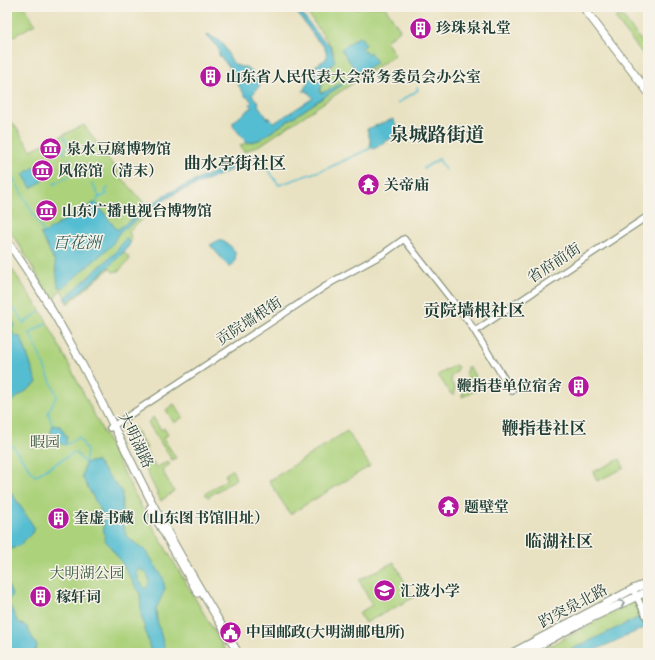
<svg xmlns="http://www.w3.org/2000/svg" width="655" height="660" font-family="Alegreya,'Noto Serif SC',serif">
<style>
.green{fill:#acd27c;stroke:#668858}
.water{fill:#54bdd1;stroke:#3a7d82;fill-rule:evenodd}
.lines{fill:none;stroke-linecap:round;stroke-linejoin:round}
.stream{stroke:#54bdd1;stroke-width:1.5}
.minor-casing{stroke:#84907b;stroke-width:8}
.major-casing{stroke:#84907b;stroke-width:9}
.minor{stroke:#fff;stroke-width:5.5}
.major{stroke:#fff;stroke-width:7}
.oneway{stroke:#8f9e9a}
.labels{text-anchor:middle;stroke-width:3;stroke-linejoin:round;paint-order:stroke}
.poi-label{font-size:15px;font-weight:bold;fill:#1f3d34;stroke:#f7f3e8;text-anchor:start}
.street-label{font-size:15px;fill:#1f3d34;stroke:#f7f3e8}
.park-label{font-size:15px;fill:#3b5b42;stroke:#f7f3e8}
.water-label{font-size:16px;font-style:italic;fill:#2c5d5b;stroke:#f7f3e8}
.quarter-label{font-size:17px;font-weight:bold;fill:#1f3d34;stroke:#f7f3e8}
.district-label{font-size:19px;font-weight:bold;fill:#1f3d34;stroke:#f7f3e8}
</style>
<rect width="100%" height="100%" fill="#f7f3e8"/>
<filter id="ink" filterUnits="userSpaceOnUse"><feTurbulence type="fractalNoise" baseFrequency=".025" numOctaves="2"/><feDisplacementMap in="SourceGraphic" scale="8" xChannelSelector="R" yChannelSelector="G"/><feConvolveMatrix kernelMatrix="1 2 1 2 8 2 1 2 1" color-interpolation-filters="sRGB"/></filter>
<filter id="wash" filterUnits="userSpaceOnUse"><feTurbulence type="fractalNoise" baseFrequency=".012" numOctaves="4" result="noise"/><feDisplacementMap in="SourceGraphic" scale="16" xChannelSelector="R" yChannelSelector="G"/><feGaussianBlur stdDeviation="0.9" result="paint"/><feColorMatrix in="noise" values="0 0 0 0 0 0 0 0 0 0 0 0 0 0 0 0 0 1.4 0 .05"/><feComposite in="paint" operator="in"/></filter>
<g filter="url(#wash)">
<rect width="100%" height="100%" fill="#e9e2c2"/>
<path class="green" d="M 7,7 L 25,7 L 35,24 L 7,40 Z
M 303,7 L 354,7 L 356,10 L 361,7 L 385,7 L 400,30 L 386,41 L 395,55 L 262,144 L 244,152 L 240,145 L 259,140 L 323,98 C 314,80 325,69 334,53 L 331,46 Z
M 619,16 L 623,17 L 648,50 L 648,61 L 615,18 Z
M 7,120 L 13,123 L 31,150 L 84,125 L 123,179 L 151,211 L 129,231 L 131,236 L 129,237 L 132,239 L 128,247 L 123,251 L 130,259 L 119,271 L 113,272 L 110,268 L 68,304 L 61,289 L 55,298 L 50,297 L 20,246 L 7,227 Z
M 7,262 L 44,316 L 142,508 L 227,653 L 7,653 Z
M 455,365 L 458,367 L 457,371 L 451,376 L 451,382 L 455,388 L 453,395 L 450,393 L 438,375 Z
M 467,367 L 470,367 L 481,388 L 462,397 L 464,387 L 470,381 L 466,373 Z
M 174,404 L 183,417 L 174,423 L 166,410 Z
M 153,417 L 161,430 L 164,428 L 168,435 L 163,438 L 176,458 L 172,460 L 148,423 Z
M 134,427 L 147,448 L 145,450 L 156,468 L 168,461 L 170,464 L 162,470 L 174,491 L 161,501 L 127,431 Z
M 347,431 L 370,466 L 290,514 L 269,481 Z
M 620,459 L 624,468 L 597,481 L 593,472 Z
M 232,469 L 236,479 L 208,497 L 205,494 L 227,479 L 225,475 Z
M 394,562 L 413,598 L 365,623 L 359,613 L 372,605 L 359,580 Z
M 648,594 L 648,623 L 586,653 L 537,653 Z"/>
<path class="water" d="M 293,7 L 297,7 L 319,36 L 331,46 L 335,62 L 319,78 L 322,85 L 319,91 L 320,93 C 331,91 347,79 357,73 L 341,49 L 360,36 L 366,45 L 362,48 L 367,54 L 370,52 L 377,62 L 259,140 L 247,143 L 233,126 L 233,122 L 252,107 L 250,104 L 252,102 L 248,97 L 246,97 L 230,72 L 229,67 L 219,55 L 218,48 L 207,36 L 208,34 C 212,38 219,39 222,43 C 230,54 230,68 246,67 L 254,74 L 260,85 L 252,95 L 259,103 L 258,105 L 268,119 L 269,117 L 274,123 L 313,98 L 307,91 L 303,91 L 311,77 L 318,70 L 315,66 L 326,59 C 328,52 324,45 317,40 Z
M 393,119 L 398,129 L 394,132 L 396,135 L 374,149 L 370,146 L 371,143 L 367,129 Z
M 228,166 L 231,170 L 174,194 L 150,209 L 118,234 L 112,245 L 64,287 L 61,288 L 58,286 L 55,262 L 40,233 L 42,234 L 94,203 L 98,205 L 117,230 L 166,194 Z
M 35,167 L 43,181 L 31,188 L 23,174 Z
M 126,238 L 130,243 C 125,255 79,293 67,302 L 64,299 L 115,253 Z
M 219,240 C 233,244 242,256 230,268 L 210,245 Z
M 7,313 L 15,325 L 11,330 L 15,336 L 21,337 L 37,383 L 8,404 L 7,411 Z
M 52,425 L 60,426 L 67,437 L 65,445 L 58,443 L 51,432 Z
M 96,461 L 122,492 L 122,521 L 127,537 L 147,552 L 163,578 L 165,589 L 156,609 L 157,620 L 166,653 L 151,653 L 141,614 L 140,594 L 120,560 L 105,540 L 101,511 L 82,477 L 85,463 ZM 139,569 L 146,572 C 149,580 151,582 145,589 L 138,579 L 137,571 Z
M 7,486 L 34,527 L 34,531 L 20,545 L 7,551 Z
M 7,583 L 12,595 L 8,602 L 18,622 L 26,626 L 37,646 L 34,653 L 7,653 Z
M 648,613 L 648,626 L 589,653 L 564,653 Z"/>
<g class="lines">
<path class="stream" d="M 398,103 L 418,90 L 417,87
M 64,137 L 69,146 L 63,150 L 65,154
M 257,154 L 279,185 L 328,168 L 371,148
M 68,159 L 75,171
M 7,167 L 44,233
M 424,168 L 439,159 L 445,170
M 228,169 L 257,154
M 92,183 L 99,196 L 96,204
M 54,184 L 73,174
M 99,198 L 107,194 L 105,191 L 108,188
M 14,308 L 24,323 L 40,311
M 46,323 L 30,333 L 57,396 L 48,412 L 52,424
M 65,445 L 79,437 L 87,451 L 85,463
M 7,446 L 12,445 L 35,476 L 75,452 L 85,463"/>
</g>
</g>
<g filter="url(#ink)">
<g class="lines">
<defs>
<path id="minor" d="M 475,331 L 648,216
M 110,428 L 332,282 L 383,254 L 404,239 L 469,322 L 512,391
M 633,589 L 648,620"/>
<path id="major" d="M 583,7 L 648,92
M 7,241 C 62,318 99,397 141,481 C 170,540 205,597 238,653
M 150,508 L 198,593
M 512,653 L 633,589 L 648,583
M 525,653 L 581,623 L 648,591"/>
</defs>
<use href="#minor" class="minor-casing"/>
<use href="#major" class="major-casing"/>
<use href="#minor" class="minor"/>
<use href="#major" class="major"/>
</g>
<defs><path id="oneway-chevron" d="M-2-3.5L2.5 0L-2 3.5" fill="none" stroke-width="1.6" stroke-linecap="round" stroke-linejoin="round"/></defs>
<use class="oneway" href="#oneway-chevron" transform="translate(622 603) rotate(-26)"/>
</g>
<defs>
<symbol id="building-disc" viewBox="-11 -11 22 22"><circle r="9.5" fill="#b5179e" stroke="#f7f3e8"/><path d="M-4-6H4V6H1V3H-1V6H-4ZM-2.5-4.3h1.7v1.8h-1.7ZM.8-4.3h1.7v1.8H.8ZM-2.5-1h1.7V.8h-1.7ZM.8-1h1.7V.8H.8Z" fill="#fff"/></symbol>
<symbol id="museum-disc" viewBox="-11 -11 22 22"><circle r="9.5" fill="#b5179e" stroke="#f7f3e8"/><path d="M0-6L6-3V-2H-6V-3ZM-5-1h2V3h-2ZM-1-1h2V3h-2ZM3-1h2V3H3ZM-6 4H6V6H-6Z" fill="#fff"/></symbol>
<symbol id="temple-disc" viewBox="-11 -11 22 22"><circle r="9.5" fill="#b5179e" stroke="#f7f3e8"/><path d="M0-6L5-2H3V0L6.5 2.5H4V6H1.5V3h-3V6H-4V2.5H-6.5L-3 0V-2H-5Z" fill="#fff"/></symbol>
<symbol id="school-disc" viewBox="-11 -11 22 22"><circle r="9.5" fill="#b5179e" stroke="#f7f3e8"/><path d="M0-5L7-2L0 1L-7-2ZM-4 1L0 2.5L4 1V4Q0 6-4 4Z" fill="#fff"/></symbol>
<symbol id="civic-disc" viewBox="-11 -11 22 22"><circle r="9.5" fill="#b5179e" stroke="#f7f3e8"/><path d="M-.6-6.5H3V-4.5H.6V-3L4-1V1h2V6H-6V1h2V-1L-.6-3ZM-1.2 2.5V6h2.4V2.5Z" fill="#fff"/></symbol>
</defs>
<g fill-rule="evenodd">
<use href="#building-disc" x="408" y="16" width="25" height="25"/>
<use href="#building-disc" x="198" y="64" width="25" height="25"/>
<use href="#museum-disc" x="38" y="136" width="25" height="25"/>
<use href="#museum-disc" x="30" y="158" width="25" height="25"/>
<use href="#temple-disc" x="356" y="172" width="25" height="25"/>
<use href="#museum-disc" x="34" y="198" width="25" height="25"/>
<use href="#building-disc" x="566" y="374" width="25" height="25"/>
<use href="#temple-disc" x="436" y="494" width="25" height="25"/>
<use href="#building-disc" x="46" y="506" width="25" height="25"/>
<use href="#school-disc" x="372" y="578" width="25" height="25"/>
<use href="#building-disc" x="28" y="584" width="25" height="25"/>
<use href="#civic-disc" x="218" y="620" width="25" height="25"/>
</g>
<g class="labels">
<g class="poi-label">
<text x="436" y="33">珍珠泉礼堂</text>
<text x="226" y="82">山东省人民代表大会常务委员会办公室</text>
<text x="66" y="154">泉水豆腐博物馆</text>
<text x="58" y="176">风俗馆（清末）</text>
<text x="384" y="190">关帝庙</text>
<text x="62" y="216">山东广播电视台博物馆</text>
<text x="562" y="391" text-anchor="end">鞭指巷单位宿舍</text>
<text x="464" y="512">题壁堂</text>
<text x="74" y="523">奎虚书藏（山东图书馆旧址）</text>
<text x="400" y="596">汇波小学</text>
<text x="56" y="602">稼轩词</text>
<text x="246" y="637">中国邮政(大明湖邮电所)</text>
</g>
<g class="street-label">
<text transform="translate(554 263) rotate(-33)" y="5">省府前街</text>
<text transform="translate(249 321) rotate(-33)" y="5">贡院墙根街</text>
<text transform="translate(136 440) rotate(64)" y="5">大明湖路</text>
<text transform="translate(573 606) rotate(-28)" y="5">趵突泉北路</text>
</g>
<g class="park-label">
<text x="45" y="447">暇园</text>
<text x="87" y="578">大明湖公园</text>
</g>
<g class="water-label">
<text x="77" y="248">百花洲</text>
</g>
<g class="quarter-label">
<text x="235" y="169">曲水亭街社区</text>
<text x="474" y="316">贡院墙根社区</text>
<text x="544" y="434">鞭指巷社区</text>
<text x="559" y="547">临湖社区</text>
</g>
<g class="district-label">
<text x="437" y="141">泉城路街道</text>
</g>
</g>
<rect width="655" height="660" fill="none" stroke="#f7f3e8" stroke-width="24"/>
</svg>
